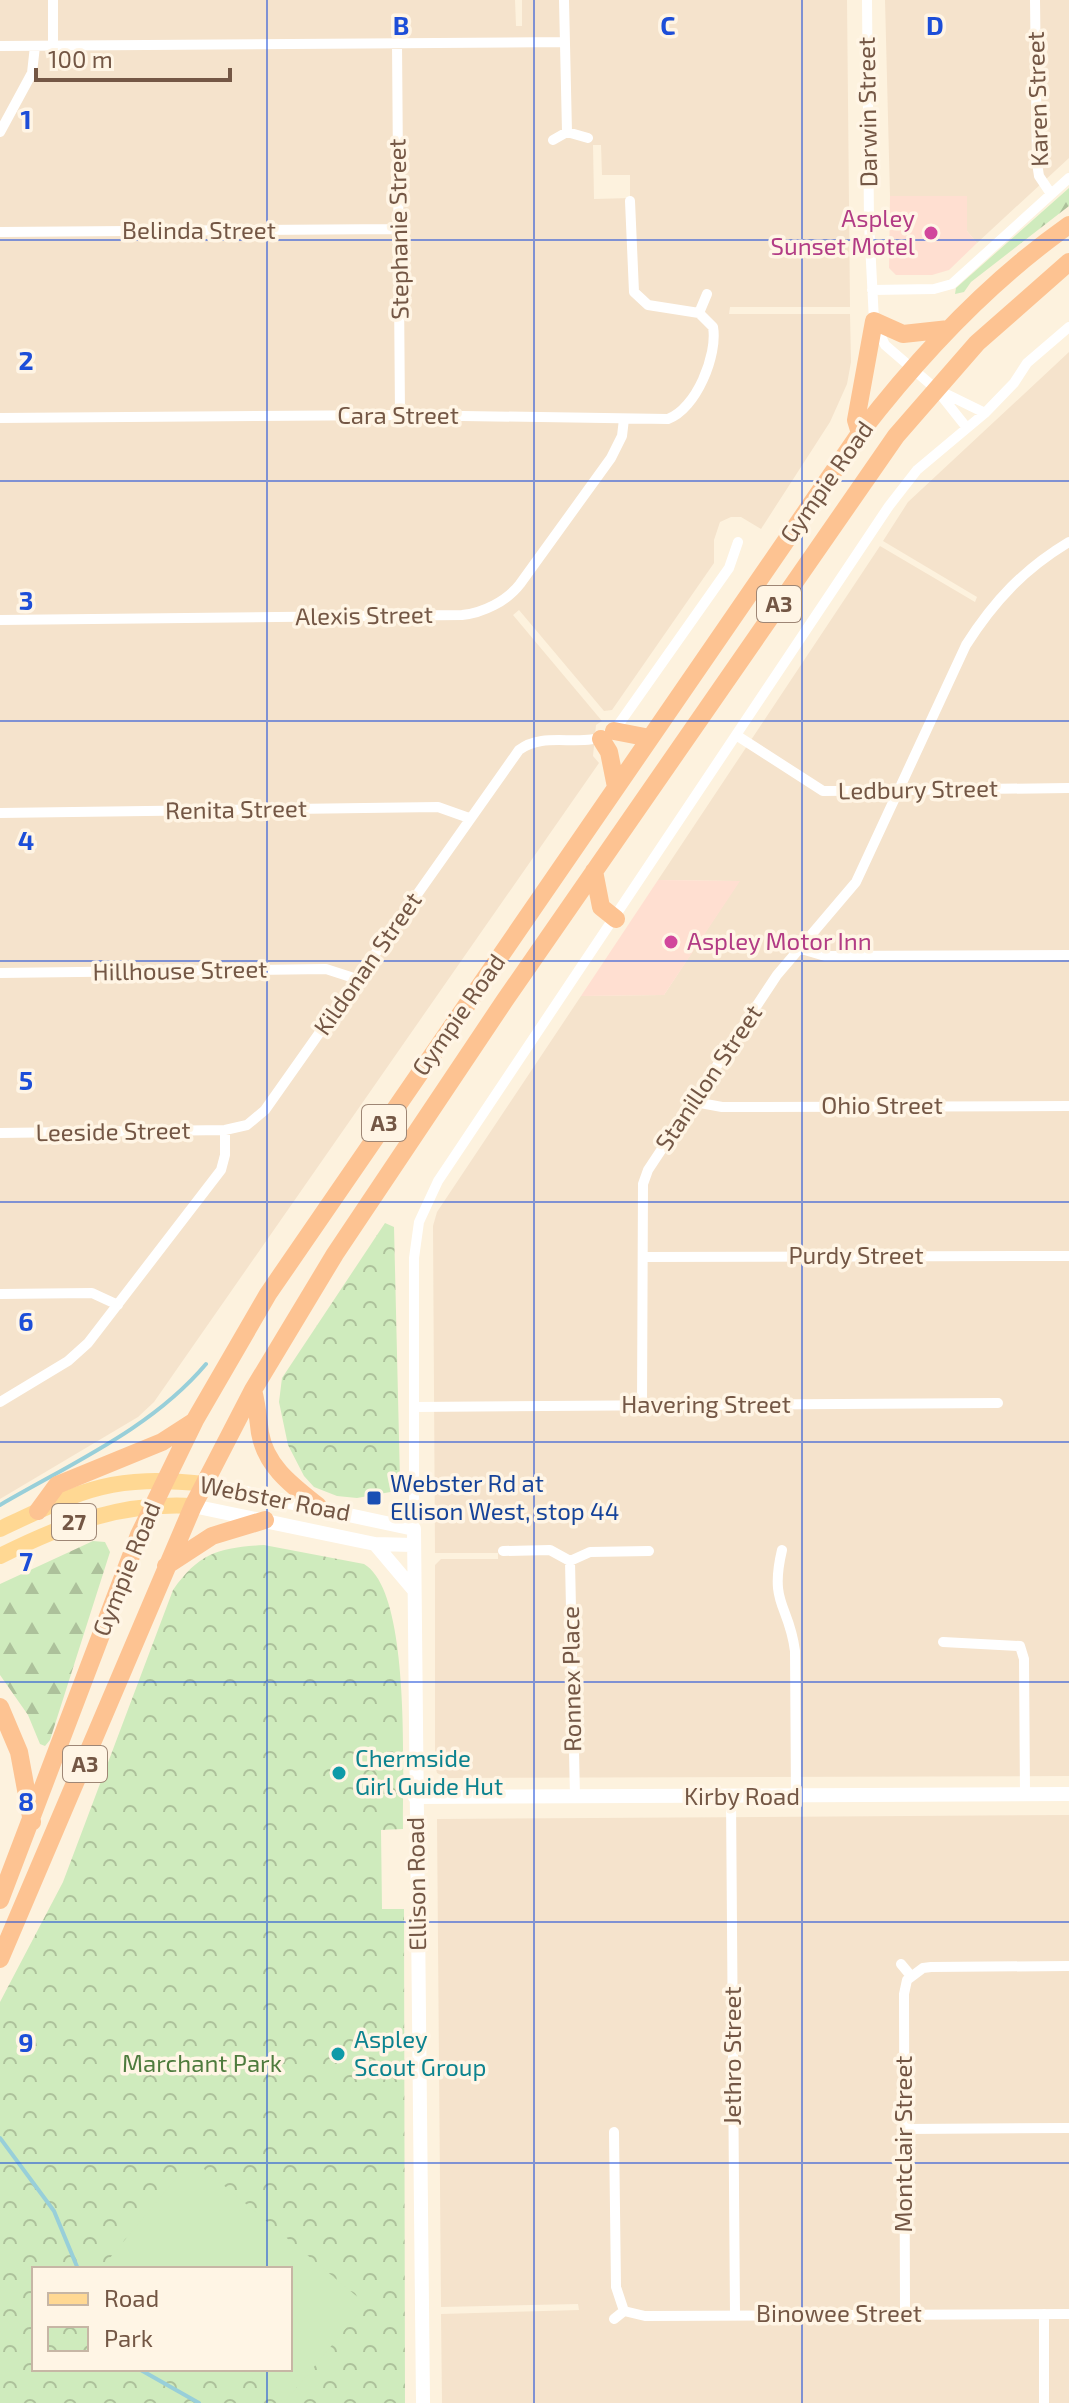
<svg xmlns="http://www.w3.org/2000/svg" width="1069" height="2403" font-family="'Exo 2',sans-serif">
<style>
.residential{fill:#f5e3cc;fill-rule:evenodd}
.commercial{fill:#ffdfd1}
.forest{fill:url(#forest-firs)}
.park{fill:url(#park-crowns);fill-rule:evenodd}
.garden{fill:#cfebbd}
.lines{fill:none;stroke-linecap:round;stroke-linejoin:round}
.stream{stroke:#98cfd9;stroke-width:4}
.minor{stroke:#fff;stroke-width:10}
.tertiary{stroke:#fff;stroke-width:14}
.secondary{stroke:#fff;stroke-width:14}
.primary{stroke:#ffd893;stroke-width:16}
.trunk{stroke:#fdc392;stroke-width:18}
.grid{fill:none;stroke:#1d4ed8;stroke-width:2;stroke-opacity:0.55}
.hotel-dot{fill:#d1479c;stroke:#fff5e5;stroke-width:3}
.transit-dot{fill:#1a4fb4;stroke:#fff5e5;stroke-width:3}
.culture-dot{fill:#0f9aa8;stroke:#fff5e5;stroke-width:3}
.labels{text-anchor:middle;stroke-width:7;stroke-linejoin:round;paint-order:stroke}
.shield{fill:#fff5e5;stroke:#9e8675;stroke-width:2}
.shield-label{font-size:22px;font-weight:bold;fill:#745745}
.street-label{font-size:24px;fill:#745745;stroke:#fff5e5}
.hotel-label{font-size:24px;fill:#b23c85;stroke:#fff5e5;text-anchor:end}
.transit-label{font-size:24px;fill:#164399;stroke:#fff5e5;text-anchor:start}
.culture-label{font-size:24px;fill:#0d838f;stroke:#fff5e5;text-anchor:start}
.park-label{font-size:24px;fill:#4e7b3d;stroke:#fff5e5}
.grid-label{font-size:26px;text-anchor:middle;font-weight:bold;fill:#1d4ed8;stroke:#fff5e5;stroke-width:7;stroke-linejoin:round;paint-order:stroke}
</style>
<defs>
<pattern id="forest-firs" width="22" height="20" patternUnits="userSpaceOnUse" patternTransform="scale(2)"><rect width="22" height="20" fill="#cfebbd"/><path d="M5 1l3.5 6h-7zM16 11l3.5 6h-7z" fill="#adc19b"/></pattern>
<pattern id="park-crowns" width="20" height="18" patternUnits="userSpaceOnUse" patternTransform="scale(2)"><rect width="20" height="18" fill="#cfebbd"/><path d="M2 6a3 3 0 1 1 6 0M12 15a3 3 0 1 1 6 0" fill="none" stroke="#adc19b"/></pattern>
</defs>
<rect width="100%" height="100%" fill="#fdf2de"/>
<path class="residential" d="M 0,0 L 515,0 L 516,26 L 522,26 L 522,0 L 847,0 L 850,307 L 730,307 L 729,314 L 850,314 L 851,362 L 847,384 L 830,422 L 761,529 L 741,517 L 731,517 L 720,522 L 714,540 L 714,563 L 612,710 L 604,711 L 519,610 L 513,615 L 602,721 L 596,725 L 593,756 L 599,763 L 154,1402 L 138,1417 L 0,1499 ZM 593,145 L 601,145 L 602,175 L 630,175 L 630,198 L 594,199 Z
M 885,0 L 1069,0 L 1069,158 L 977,243 L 967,231 L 966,196 L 890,196 Z
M 1069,352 L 1069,1776 L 447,1778 L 437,1773 L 435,1765 L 435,1565 L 441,1559 L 498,1559 L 498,1553 L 435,1553 L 433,1226 L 437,1212 L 581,996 L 664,995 L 739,881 L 658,880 L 880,546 L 975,602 L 977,597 L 883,541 L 908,502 Z
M 1069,1815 L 1069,2403 L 442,2403 L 441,2314 L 579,2310 L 578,2304 L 441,2307 L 437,1819 Z"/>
<path class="commercial" d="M 890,196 L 967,196 L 967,231 L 977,243 L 949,270 L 932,275 L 896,275 L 889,268 Z
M 658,880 L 740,881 L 664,995 L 581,996 Z"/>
<path class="forest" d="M 1069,188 L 1069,206 L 971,282 L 964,292 L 955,294 L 956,288 Z
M 93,1541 L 105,1542 L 110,1552 L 50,1740 L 45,1746 L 40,1744 L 28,1715 L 0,1675 L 0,1584 Z"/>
<path class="park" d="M 385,1223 L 394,1227 L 400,1481 L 396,1491 L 357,1498 L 337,1496 L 314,1487 L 304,1476 L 288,1445 L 279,1402 L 282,1378 Z
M 264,1545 L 364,1564 C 412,1592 402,1774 403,1829 L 381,1830 L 382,1909 L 404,1909 L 405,2403 L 0,2403 L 0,2002 L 63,1882 L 173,1590 C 200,1552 219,1548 264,1545 ZM 34,2269 L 290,2269 L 290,2369 L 34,2369 Z"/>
<path class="garden" d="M 192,2159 L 366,2304 L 284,2403 L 240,2369 L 290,2369 L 290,2269 L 120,2269 L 109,2259 Z"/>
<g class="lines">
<path class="stream" d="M 0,1505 C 72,1463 152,1428 206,1364
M 0,2138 L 54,2211 L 78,2269
M 139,2369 L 199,2403"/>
<path class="minor" d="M 53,0 L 53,46
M 564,0 L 567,132
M 867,0 L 869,223 L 874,321 L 885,345 L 936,389 L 967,428
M 1035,0 L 1037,163 L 1039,176 L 1051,194
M 397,43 L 400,415
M 0,46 L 565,42
M 0,132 L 32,73 L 35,46
M 553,140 L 567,132 L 588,138
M 630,201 L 634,292 L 648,305 L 699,313
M 0,232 L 399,229
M 872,290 L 934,289 L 952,284 L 1069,178
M 938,390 L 985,413
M 0,418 L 400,415 L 668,419 C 696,409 718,355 713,327 L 699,313 L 707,294
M 0,620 L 462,615 C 483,613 507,601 520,584 L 611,458 L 622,436 L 624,419
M 736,735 L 823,791 L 1069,788
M 0,813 L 438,807 L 469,818
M 798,948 L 825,956 L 1069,955
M 0,973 L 326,969 L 357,979
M 695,1102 L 722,1107 L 1069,1106
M 0,1133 L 225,1130 L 247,1125 L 265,1110 L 519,750 C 546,729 586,751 614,731 L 729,568 L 738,542
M 643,1257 L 1069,1256
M 0,1294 L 92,1293 L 118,1305
M 0,1402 L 68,1361 L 88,1343 L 221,1170 L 225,1155 L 225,1130
M 642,1405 L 643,1184 L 648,1170 L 777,975 L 856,882 L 966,645 C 994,601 1024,569 1069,542
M 415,1407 L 998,1403
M 414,1529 L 414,1258 L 419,1222 L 438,1181 L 889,506 L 917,470 L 985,413 L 1014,383 L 1027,363 L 1069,327
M 782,1550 C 769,1605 789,1604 795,1651 L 796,1796
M 503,1551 L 550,1550 L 570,1561 L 590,1552 L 649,1551
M 570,1561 L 575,1798
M 943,1642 L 1020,1646 L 1024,1659 L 1025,1795
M 731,1797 L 735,2315
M 901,1964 L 911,1976
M 905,2129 L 1069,2128
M 614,2132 L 616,2287 L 624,2311
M 905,2314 L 904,1994 L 907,1980 L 923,1968 L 931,1967 L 1069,1966
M 1044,2314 L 1044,2403
M 614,2319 L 624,2311 L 645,2316 L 1069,2314"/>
<path class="tertiary" d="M 415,1797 L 1069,1794"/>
<path class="secondary" d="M 204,1484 L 414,1529 L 423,2403
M 193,1506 L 375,1544 L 413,1545
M 375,1544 L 413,1589"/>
<path class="primary" d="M 0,1529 C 82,1490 111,1474 204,1484
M 0,1556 C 64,1524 121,1502 193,1506"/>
<path class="trunk" d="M 860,433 L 856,420 L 874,321 L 903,334 L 949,329
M 614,731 L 650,738
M 601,739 L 609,752 L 616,787
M 594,871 L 601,907 L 616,919
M 253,1390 C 257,1405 258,1418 260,1433 C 266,1467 293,1486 318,1506
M 38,1511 L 57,1485 L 162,1442 L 193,1422
M 166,1566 L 212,1536 L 265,1520
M 0,1707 L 19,1752 L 32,1822
M 0,1900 L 139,1535 L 195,1420 L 268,1294 L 860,433 C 920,355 988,282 1069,225
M 0,1959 L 193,1506 L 253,1390 L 335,1254 L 505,1000 L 896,436 L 977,343 L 1069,262"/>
</g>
<path class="grid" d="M 267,0 L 267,2269M 534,0 L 534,2403M 802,0 L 802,2403M 0,240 L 1069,240M 0,481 L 1069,481M 0,721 L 1069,721M 0,961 L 1069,961M 0,1202 L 1069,1202M 0,1442 L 1069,1442M 0,1682 L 1069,1682M 0,1922 L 1069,1922M 0,2163 L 1069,2163M 267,2369 L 267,2403"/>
<g class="hotel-dot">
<circle cx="931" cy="233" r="8"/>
<circle cx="671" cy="942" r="8"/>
</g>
<rect class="transit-dot" x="366" y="1490" width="16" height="16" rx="4"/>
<g class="culture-dot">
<circle cx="339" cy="1773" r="8"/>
<circle cx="338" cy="2054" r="8"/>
</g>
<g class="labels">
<g class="shield">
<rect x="757" y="586" width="44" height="36" rx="6"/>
<rect x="362" y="1105" width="44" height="36" rx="6"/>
<rect x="52" y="1504" width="44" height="36" rx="6"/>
<rect x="63" y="1746" width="44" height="36" rx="6"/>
</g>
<g class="shield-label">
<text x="779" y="612">A3</text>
<text x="384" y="1131">A3</text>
<text x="74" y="1530">27</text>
<text x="85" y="1772">A3</text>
</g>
<g class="street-label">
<text transform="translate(1038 99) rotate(-92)" y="8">Karen Street</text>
<text transform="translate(868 112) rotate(-91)" y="8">Darwin Street</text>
<text transform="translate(399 229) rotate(-91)" y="8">Stephanie Street</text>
<text x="199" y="239">Belinda Street</text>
<text x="398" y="424">Cara Street</text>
<text transform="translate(827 482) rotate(-55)" y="8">Gympie Road</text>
<text transform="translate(364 616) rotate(-1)" y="8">Alexis Street</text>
<text transform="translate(918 790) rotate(-1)" y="8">Ledbury Street</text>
<text transform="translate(236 810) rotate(-1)" y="8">Renita Street</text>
<text transform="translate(368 964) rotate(-55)" y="8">Kildonan Street</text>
<text transform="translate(180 971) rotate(-1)" y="8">Hillhouse Street</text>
<text transform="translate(459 1015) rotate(-55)" y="8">Gympie Road</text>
<text transform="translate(709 1078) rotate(-56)" y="8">Stanillon Street</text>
<text x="882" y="1114">Ohio Street</text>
<text transform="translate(113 1132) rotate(-1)" y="8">Leeside Street</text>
<text x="856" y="1264">Purdy Street</text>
<text x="706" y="1413">Havering Street</text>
<text transform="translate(275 1499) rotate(11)" y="8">Webster Road</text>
<text transform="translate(127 1569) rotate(-68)" y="8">Gympie Road</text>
<text transform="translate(572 1679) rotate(-91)" y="8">Ronnex Place</text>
<text x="742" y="1805">Kirby Road</text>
<text transform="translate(417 1884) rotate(-91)" y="8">Ellison Road</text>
<text transform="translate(733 2056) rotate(-90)" y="8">Jethro Street</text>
<text transform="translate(904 2144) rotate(-90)" y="8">Montclair Street</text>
<text x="839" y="2322">Binowee Street</text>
</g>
<g class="hotel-label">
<text x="915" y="227">Aspley<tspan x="915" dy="28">Sunset Motel</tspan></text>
<text x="687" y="950" text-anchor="start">Aspley Motor Inn</text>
</g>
<g class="transit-label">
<text x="390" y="1492">Webster Rd at<tspan x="390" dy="28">Ellison West, stop 44</tspan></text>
</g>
<g class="culture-label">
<text x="355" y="1767">Chermside<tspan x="355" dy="28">Girl Guide Hut</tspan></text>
<text x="354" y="2048">Aspley<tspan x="354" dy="28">Scout Group</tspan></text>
</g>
<g class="park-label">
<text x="202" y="2072">Marchant Park</text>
</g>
</g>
<g class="grid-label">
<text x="401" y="35">B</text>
<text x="668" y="35">C</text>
<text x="935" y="35">D</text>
<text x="26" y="129">1</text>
<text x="26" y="370">2</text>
<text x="26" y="610">3</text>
<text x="26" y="850">4</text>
<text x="26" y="1090">5</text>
<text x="26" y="1331">6</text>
<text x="26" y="1571">7</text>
<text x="26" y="1811">8</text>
<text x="26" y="2052">9</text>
</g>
<rect x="32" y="2267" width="260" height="104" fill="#fff5e5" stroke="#c7b6a5" stroke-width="2"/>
<rect x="48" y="2293" width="40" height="12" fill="#ffd893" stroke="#c7b6a5" stroke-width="2"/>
<text x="104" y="2307" font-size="24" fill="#745745">Road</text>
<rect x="48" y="2327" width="40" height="24" fill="url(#park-crowns)" stroke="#c7b6a5" stroke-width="2"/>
<text x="104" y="2347" font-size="24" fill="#745745">Park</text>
<path d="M36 68v12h194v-12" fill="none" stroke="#745745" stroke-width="4"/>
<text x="48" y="68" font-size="24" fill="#745745" stroke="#fff5e5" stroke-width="6" paint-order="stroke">100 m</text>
</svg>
